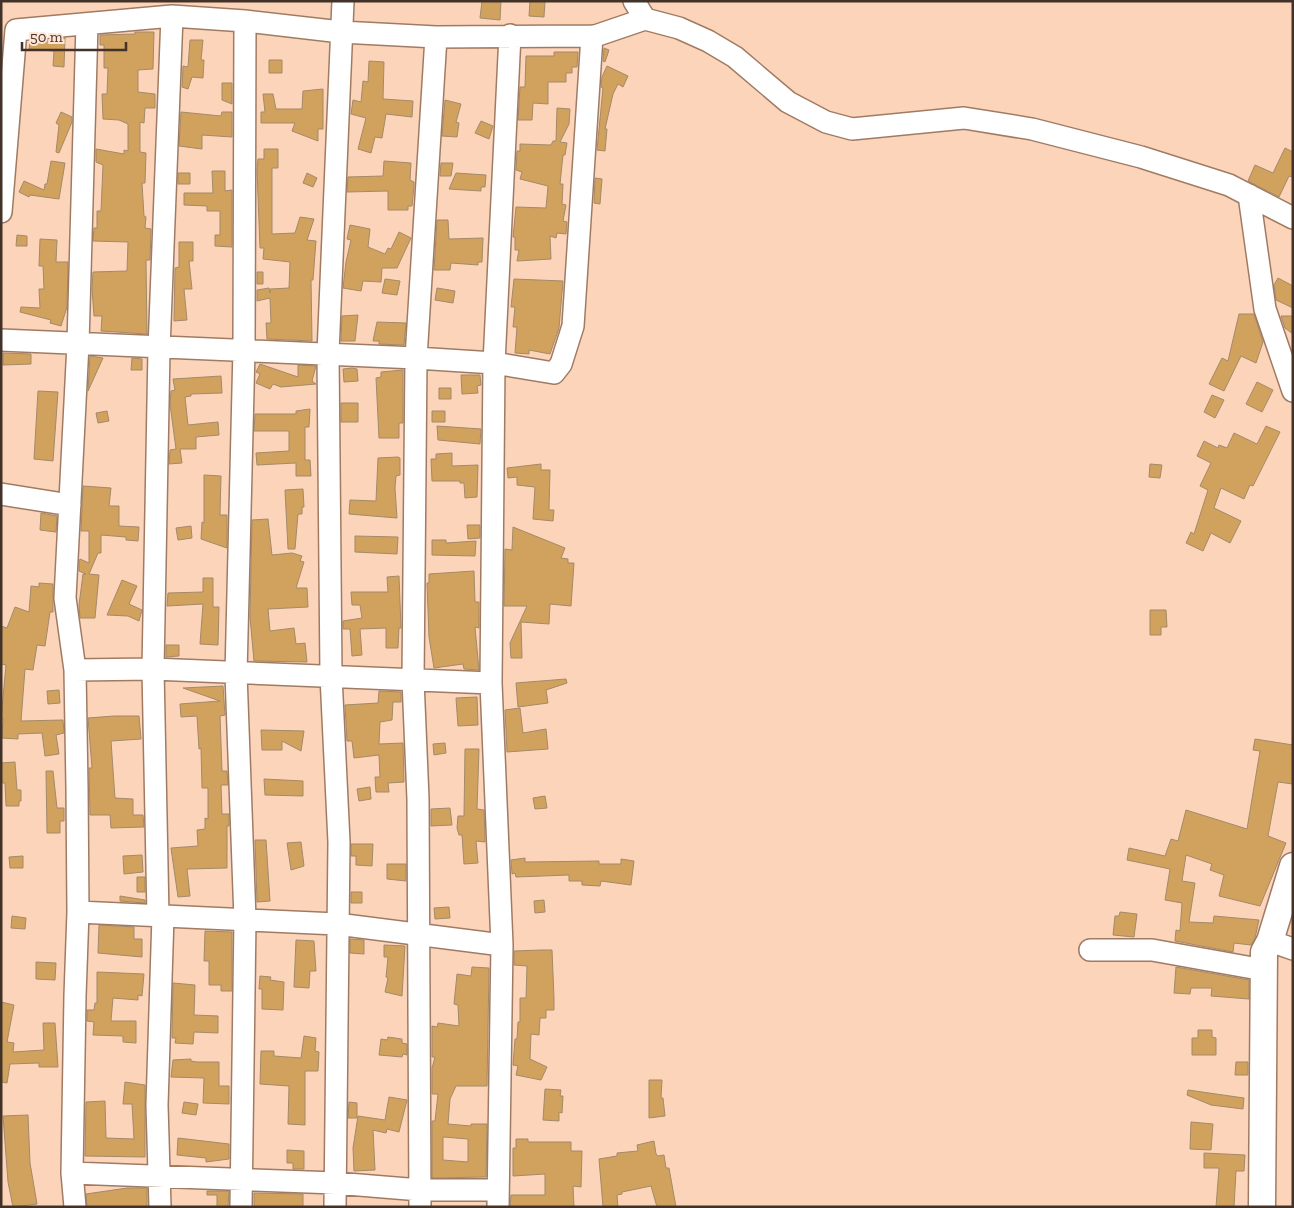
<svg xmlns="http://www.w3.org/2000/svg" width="1294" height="1208" font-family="'Zilla Slab',serif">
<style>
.building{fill:#d1a15e;stroke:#a48a68;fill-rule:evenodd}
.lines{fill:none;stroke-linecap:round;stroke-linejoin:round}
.minor-casing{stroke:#a07b63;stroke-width:24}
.major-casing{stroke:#a07b63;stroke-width:29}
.minor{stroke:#fff;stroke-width:21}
.major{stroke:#fff;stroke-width:26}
</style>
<rect width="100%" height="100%" fill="#fcd4ba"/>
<path class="building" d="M 482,1 L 501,1 L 500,20 L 480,18 Z
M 530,1 L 545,1 L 544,17 L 529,16 Z
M 135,32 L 154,32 L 153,69 L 138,70 L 138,92 L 155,94 L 155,108 L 145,108 L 144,123 L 140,122 L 140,152 L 146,153 L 145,183 L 142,183 L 144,216 L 146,217 L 145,228 L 151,229 L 150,260 L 146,260 L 147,334 L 101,331 L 102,316 L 94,316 L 92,289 L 93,272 L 127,271 L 128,242 L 93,241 L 94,228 L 97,228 L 97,211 L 101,211 L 103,165 L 96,162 L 96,149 L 124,154 L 124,150 L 128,151 L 128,124 L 119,120 L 103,119 L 102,94 L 107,94 L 108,68 L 104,68 L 104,45 L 100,45 L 100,35 L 135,34 Z
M 65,38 L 64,67 L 53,66 L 54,51 L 29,49 L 30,41 Z
M 190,40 L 203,40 L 201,60 L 204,60 L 203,78 L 192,77 L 188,89 L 182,87 L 183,66 L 188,67 Z
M 604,48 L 609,50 L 605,62 L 603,61 Z
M 554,52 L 578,52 L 577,67 L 572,67 L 572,73 L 566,73 L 566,82 L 548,82 L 548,104 L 533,103 L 532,120 L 518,120 L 520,87 L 525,87 L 526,56 L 554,56 Z
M 269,60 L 282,60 L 282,73 L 269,73 Z
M 369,61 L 384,62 L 383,99 L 413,101 L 412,117 L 386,114 L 382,138 L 375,137 L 371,153 L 358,149 L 366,118 L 351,114 L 353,100 L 361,102 L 363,81 L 368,82 Z
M 607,66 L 628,76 L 623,87 L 618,84 L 613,94 L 605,129 L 607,129 L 605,151 L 597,150 L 603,88 L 601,87 L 602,77 Z
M 222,83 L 232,83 L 232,104 L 222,100 Z
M 323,89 L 323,129 L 318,129 L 318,141 L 292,131 L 295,123 L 261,123 L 261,112 L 265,112 L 263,94 L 273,94 L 276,109 L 302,109 L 303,91 Z
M 445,100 L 461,104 L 456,122 L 459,123 L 457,137 L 442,136 Z
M 557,108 L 570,109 L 569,124 L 560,142 L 567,143 L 565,155 L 563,155 L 560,184 L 563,184 L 562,204 L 566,205 L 563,221 L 567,222 L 566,234 L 557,233 L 556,238 L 550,236 L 551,259 L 517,261 L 519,250 L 515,250 L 515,237 L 513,237 L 516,207 L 546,208 L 548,186 L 520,179 L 522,172 L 516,170 L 517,151 L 520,151 L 520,144 L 551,145 L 553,141 L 556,141 Z
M 61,112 L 72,117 L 72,122 L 59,153 L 56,152 L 59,125 L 56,123 Z
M 181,112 L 221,116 L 222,112 L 232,112 L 232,137 L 202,135 L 202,149 L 179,146 Z
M 481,121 L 493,126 L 489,139 L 475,133 Z
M 1285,148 L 1293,152 L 1293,177 L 1289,176 L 1279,197 L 1248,181 L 1255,165 L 1273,173 Z
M 264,149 L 278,149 L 278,168 L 272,168 L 272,234 L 295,233 L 300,217 L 314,219 L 307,240 L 316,241 L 313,280 L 311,280 L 312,341 L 267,339 L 266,323 L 271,323 L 270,298 L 257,301 L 257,290 L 269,288 L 270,293 L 270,289 L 289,288 L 290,262 L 263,259 L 264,248 L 260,248 L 257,170 L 258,159 L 264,159 Z
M 51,161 L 65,163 L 59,199 L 30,195 L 29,197 L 19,192 L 24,181 L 44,190 L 45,184 L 47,184 Z
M 384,161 L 411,163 L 410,180 L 414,182 L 414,186 L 412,206 L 408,206 L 408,210 L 388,210 L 388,191 L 347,192 L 348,177 L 383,176 Z
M 441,163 L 453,163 L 451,176 L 440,176 Z
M 212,171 L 225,171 L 225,191 L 232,190 L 232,247 L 215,246 L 215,235 L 220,235 L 220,211 L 207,211 L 207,206 L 184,205 L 184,193 L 213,193 Z
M 178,173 L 190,173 L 190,184 L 178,184 Z
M 307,173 L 317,178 L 313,187 L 303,183 Z
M 456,173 L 486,175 L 485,187 L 481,187 L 481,191 L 449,189 Z
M 595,178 L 602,179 L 600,204 L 594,203 Z
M 437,220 L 448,220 L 449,239 L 483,238 L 482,262 L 478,262 L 478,265 L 451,263 L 450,270 L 434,270 Z
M 350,225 L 370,229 L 368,247 L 385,254 L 388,248 L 391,249 L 399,232 L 411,238 L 397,268 L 382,268 L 381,282 L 363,281 L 361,291 L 343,288 L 346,262 L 351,240 L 347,239 Z
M 17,235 L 27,236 L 27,246 L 16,246 Z
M 40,239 L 57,240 L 56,262 L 68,262 L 67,307 L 61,326 L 50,323 L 51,320 L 20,312 L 21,307 L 40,308 L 39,289 L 44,289 L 43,266 L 39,266 Z
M 179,242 L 193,242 L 193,261 L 189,261 L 192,289 L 184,289 L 187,320 L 174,321 L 175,268 L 179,267 Z
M 257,272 L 263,272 L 263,284 L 257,284 Z
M 1278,278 L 1293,286 L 1293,308 L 1276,300 L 1274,285 Z
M 385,279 L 400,281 L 397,295 L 382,293 Z
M 514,279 L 563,281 L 559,328 L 550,354 L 529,350 L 529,354 L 515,353 L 517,327 L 513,327 L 515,307 L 511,307 Z
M 437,288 L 455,291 L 453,303 L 435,300 Z
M 1239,314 L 1254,314 L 1263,342 L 1256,363 L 1241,356 L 1224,391 L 1209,384 L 1222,358 L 1228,361 Z
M 358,315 L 355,341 L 341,341 L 342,316 Z
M 1281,316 L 1293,316 L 1293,334 L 1285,328 Z
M 377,322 L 406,323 L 404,345 L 379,344 L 379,341 L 373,341 Z
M 3,353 L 31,354 L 31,364 L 3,365 Z
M 90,356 L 103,358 L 88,391 Z
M 132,358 L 142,359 L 142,370 L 131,370 Z
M 260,364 L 298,377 L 298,365 L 316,366 L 312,381 L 316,384 L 281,387 L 273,384 L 270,389 L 256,383 L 260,374 L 256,372 Z
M 352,368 L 357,369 L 358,381 L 344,382 L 343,369 Z
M 403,370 L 403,423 L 399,423 L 399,438 L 379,438 L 376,378 L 381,377 L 381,372 Z
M 461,375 L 480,375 L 481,385 L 477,386 L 478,393 L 462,394 Z
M 221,376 L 222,393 L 191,394 L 191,396 L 185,397 L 188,425 L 218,422 L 219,435 L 196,437 L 196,449 L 180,449 L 182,463 L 169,464 L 170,450 L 176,449 L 170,404 L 171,391 L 175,390 L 173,379 Z
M 1257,382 L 1273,390 L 1262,412 L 1246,404 Z
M 439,388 L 451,388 L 451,399 L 439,399 Z
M 38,391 L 58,392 L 53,461 L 34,459 Z
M 1212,395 L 1224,400 L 1215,418 L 1204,412 Z
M 341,403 L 358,403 L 358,422 L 341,422 Z
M 310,409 L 309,427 L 305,427 L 305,460 L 310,460 L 311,476 L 296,476 L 296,463 L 257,465 L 256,453 L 289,451 L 289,431 L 254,431 L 255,414 L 296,414 L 296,411 Z
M 107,411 L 109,421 L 98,423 L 96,413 Z
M 432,411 L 445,411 L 445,422 L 432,422 Z
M 437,426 L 481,429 L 480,444 L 438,440 Z
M 1266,426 L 1280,432 L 1253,486 L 1250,485 L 1244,499 L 1221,488 L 1214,508 L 1241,521 L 1230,543 L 1211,533 L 1203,551 L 1186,543 L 1191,532 L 1194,534 L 1208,490 L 1200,486 L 1211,463 L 1197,456 L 1204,441 L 1218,448 L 1219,445 L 1227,448 L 1234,433 L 1257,444 Z
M 452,453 L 452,466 L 478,465 L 477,497 L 465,498 L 464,483 L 460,483 L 460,481 L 432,481 L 431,459 L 436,459 L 436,454 Z
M 398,457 L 400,458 L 400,475 L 396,476 L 395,488 L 397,518 L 349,514 L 350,500 L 376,501 L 378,458 Z
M 541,464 L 541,470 L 550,470 L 549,510 L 554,510 L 553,521 L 533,519 L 535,487 L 517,485 L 517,477 L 508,478 L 507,468 Z
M 1150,464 L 1162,465 L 1160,478 L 1149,477 Z
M 204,475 L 221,476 L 220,515 L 227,515 L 227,548 L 201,539 L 202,522 L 204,523 Z
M 83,486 L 111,488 L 109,506 L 119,506 L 119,526 L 139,527 L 138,541 L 126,540 L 126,537 L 101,535 L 101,553 L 98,553 L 89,574 L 99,575 L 95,618 L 80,618 L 79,605 L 83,574 L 86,574 L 79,571 L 79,561 L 80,559 L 89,563 L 89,531 L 81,531 Z
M 303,489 L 304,507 L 302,507 L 302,514 L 298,514 L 295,549 L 288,549 L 285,490 Z
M 41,513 L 57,516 L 56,532 L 40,530 Z
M 268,519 L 272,555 L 292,553 L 302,556 L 300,561 L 304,562 L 296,588 L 307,588 L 308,607 L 268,609 L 270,631 L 294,628 L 296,644 L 305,643 L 307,662 L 254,661 L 250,617 L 252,520 Z
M 467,525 L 480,525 L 480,538 L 468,539 Z
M 191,526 L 192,538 L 178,540 L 176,528 Z
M 513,527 L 565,548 L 561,558 L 568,559 L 568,563 L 574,563 L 571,606 L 550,604 L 549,624 L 521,622 L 522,658 L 511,658 L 510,643 L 527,606 L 504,606 L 505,549 L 512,550 Z
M 355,536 L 398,537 L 397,554 L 355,552 Z
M 432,540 L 446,540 L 446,543 L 476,541 L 475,556 L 432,555 Z
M 474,571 L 475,602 L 479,602 L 479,628 L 475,627 L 479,670 L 464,669 L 463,664 L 434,668 L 429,637 L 427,583 L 429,583 L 429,574 Z
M 399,576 L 401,628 L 399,628 L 398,648 L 386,648 L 386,628 L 360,629 L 362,655 L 352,656 L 350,629 L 343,629 L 343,621 L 362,618 L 360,605 L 352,605 L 351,592 L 388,592 L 387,577 Z
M 203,578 L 213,578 L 213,607 L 219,607 L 218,645 L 200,644 L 203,604 L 167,606 L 168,593 L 203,592 Z
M 122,580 L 137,586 L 129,604 L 142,610 L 139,621 L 128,616 L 107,615 Z
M 39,583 L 53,584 L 53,612 L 50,612 L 45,646 L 37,645 L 33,670 L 25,669 L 21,721 L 63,720 L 64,733 L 56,735 L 59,754 L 45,756 L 42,733 L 18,734 L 18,739 L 2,738 L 3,719 L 1,719 L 6,665 L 1,664 L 1,626 L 7,628 L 15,607 L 29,612 L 31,586 L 39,587 Z
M 1150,610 L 1166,610 L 1167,627 L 1161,627 L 1161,635 L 1150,635 Z
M 166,645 L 179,645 L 179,656 L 166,657 Z
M 566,679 L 567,683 L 546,690 L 548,703 L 518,707 L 516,683 Z
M 223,686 L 225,715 L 220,716 L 222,771 L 227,771 L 228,785 L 221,785 L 222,814 L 229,814 L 229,826 L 227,826 L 227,868 L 187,869 L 190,896 L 178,897 L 171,848 L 198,846 L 197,830 L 205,829 L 205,818 L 208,819 L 208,788 L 202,788 L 201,748 L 199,749 L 197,716 L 181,717 L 180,704 L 220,701 L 183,688 Z
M 59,690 L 60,703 L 48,704 L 47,691 Z
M 379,691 L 401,692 L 401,702 L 393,702 L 392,720 L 380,722 L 379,744 L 403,743 L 404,782 L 388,783 L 389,792 L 376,792 L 375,777 L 380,777 L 379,755 L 354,758 L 352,741 L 347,741 L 345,705 L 378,703 Z
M 477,697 L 478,725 L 458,726 L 456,698 Z
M 520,708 L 523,733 L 546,729 L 548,749 L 507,752 L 505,710 Z
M 114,716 L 139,716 L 141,739 L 111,741 L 115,798 L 133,799 L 133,815 L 143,815 L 144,827 L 111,828 L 110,815 L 90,815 L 89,768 L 92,768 L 88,718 Z
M 261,730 L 304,731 L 301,751 L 282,741 L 282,750 L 262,750 Z
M 1255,739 L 1293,745 L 1293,784 L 1278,782 L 1268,836 L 1286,843 L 1260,906 L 1219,896 L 1224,875 L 1210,870 L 1212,864 L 1186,855 L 1182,881 L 1195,883 L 1189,922 L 1213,923 L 1214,916 L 1259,920 L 1255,938 L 1251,945 L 1234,943 L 1233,952 L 1175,941 L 1176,930 L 1180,931 L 1182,903 L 1165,900 L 1170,869 L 1127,860 L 1129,848 L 1165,856 L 1171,839 L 1178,841 L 1186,810 L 1247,829 L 1260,751 L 1253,750 Z
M 445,743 L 446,753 L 434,755 L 433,744 Z
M 465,749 L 479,749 L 477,809 L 484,810 L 485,837 L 485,842 L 476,841 L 478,863 L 464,864 L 462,835 L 459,835 L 457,828 L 458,816 L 464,816 Z
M 15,762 L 17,790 L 21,790 L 21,801 L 19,801 L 19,806 L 6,806 L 5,783 L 1,783 L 1,763 Z
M 46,771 L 53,771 L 57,808 L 64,808 L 64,821 L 60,821 L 60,833 L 47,833 Z
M 264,779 L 303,781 L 303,796 L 265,795 Z
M 370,787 L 371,799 L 359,801 L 357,789 Z
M 545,796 L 547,808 L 535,809 L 533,798 Z
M 450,808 L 452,825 L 431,826 L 431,809 Z
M 255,840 L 266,840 L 270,901 L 257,902 Z
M 301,842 L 304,866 L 291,870 L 287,843 Z
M 351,844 L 373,844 L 372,866 L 356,865 L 356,856 L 351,856 Z
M 142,855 L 143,872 L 124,874 L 123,856 Z
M 23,856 L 23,868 L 10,868 L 9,857 Z
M 525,858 L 525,862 L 599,861 L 599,864 L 621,864 L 621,859 L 634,861 L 631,885 L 601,881 L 600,886 L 582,885 L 582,881 L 569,881 L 569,875 L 516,877 L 515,873 L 512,874 L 511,860 Z
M 387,864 L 406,864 L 406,881 L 387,879 Z
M 137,877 L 145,877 L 145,892 L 137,892 Z
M 351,892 L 362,892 L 362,903 L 351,903 Z
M 120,896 L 145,900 L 145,903 L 120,901 Z
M 544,900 L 545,912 L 535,913 L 534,901 Z
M 449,907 L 450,918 L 435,919 L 434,908 Z
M 1120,912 L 1137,914 L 1134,937 L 1113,935 L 1115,916 L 1119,916 Z
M 12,916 L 26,918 L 25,929 L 11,928 Z
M 99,925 L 134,927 L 134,939 L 142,939 L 142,957 L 98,953 Z
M 205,931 L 232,932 L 232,991 L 221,991 L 221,985 L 209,985 L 209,961 L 204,961 Z
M 350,939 L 364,940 L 364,954 L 350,953 Z
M 296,940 L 314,941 L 316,971 L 310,971 L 309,988 L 294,987 Z
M 384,945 L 405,946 L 402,996 L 385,992 L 388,978 L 386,977 L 388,957 L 384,957 Z
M 541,950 L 552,950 L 554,998 L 554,1010 L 546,1010 L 546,1018 L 540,1018 L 539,1035 L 531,1034 L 530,1059 L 547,1067 L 541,1080 L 516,1075 L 518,1066 L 513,1065 L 515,1039 L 517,1039 L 518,1022 L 520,1022 L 520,998 L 526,998 L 527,966 L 514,965 L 514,951 Z
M 36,962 L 56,963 L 55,980 L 36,979 Z
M 472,967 L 489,968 L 487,1086 L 456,1086 L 450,1099 L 448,1124 L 471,1126 L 471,1124 L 487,1124 L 486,1177 L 432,1178 L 432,1121 L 435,1121 L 438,1094 L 432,1094 L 432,1068 L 435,1057 L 432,1057 L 432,1026 L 437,1027 L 438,1023 L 459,1026 L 458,1005 L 454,1004 L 457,974 L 471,976 ZM 443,1137 L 468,1139 L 468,1162 L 443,1160 Z
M 1176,967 L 1249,980 L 1249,999 L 1211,996 L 1212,988 L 1191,988 L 1190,994 L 1174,993 Z
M 97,972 L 144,974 L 142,996 L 138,995 L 138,1000 L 113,998 L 111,1021 L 136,1021 L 136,1043 L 123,1042 L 123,1036 L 93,1035 L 94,1022 L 87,1021 L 87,1010 L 94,1010 L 95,1003 L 97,1003 Z
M 260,976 L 271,977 L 270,980 L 284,982 L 283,1010 L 262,1009 L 262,989 L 259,989 Z
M 173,983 L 195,985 L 194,1015 L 218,1016 L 218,1033 L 194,1032 L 193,1044 L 175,1043 L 176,1038 L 172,1038 Z
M 1,1002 L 14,1005 L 7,1042 L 14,1043 L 13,1052 L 44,1050 L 43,1023 L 55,1023 L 58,1067 L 39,1067 L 39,1063 L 10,1064 L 7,1083 L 1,1082 Z
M 1198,1030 L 1212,1030 L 1212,1037 L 1216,1038 L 1216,1055 L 1192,1055 L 1192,1038 L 1198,1038 Z
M 304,1036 L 316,1038 L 315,1051 L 319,1052 L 318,1071 L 305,1071 L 305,1125 L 288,1124 L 289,1086 L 260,1084 L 261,1051 L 274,1051 L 274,1056 L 301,1058 Z
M 388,1037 L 402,1039 L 402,1043 L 407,1044 L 407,1055 L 403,1054 L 402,1057 L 379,1055 L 381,1039 L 387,1040 Z
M 191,1059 L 191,1061 L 197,1062 L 219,1062 L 219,1086 L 229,1086 L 229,1104 L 203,1103 L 204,1078 L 171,1077 L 173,1060 Z
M 1236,1062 L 1248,1062 L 1248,1075 L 1235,1075 Z
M 649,1080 L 662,1080 L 661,1098 L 663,1098 L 665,1116 L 649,1118 Z
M 125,1082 L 145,1085 L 145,1157 L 85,1156 L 86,1102 L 105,1101 L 106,1138 L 134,1139 L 132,1104 L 123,1104 Z
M 545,1089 L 561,1090 L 560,1096 L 563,1096 L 562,1113 L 559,1112 L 559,1121 L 543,1120 Z
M 1188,1090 L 1244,1098 L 1243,1109 L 1211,1105 L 1187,1095 Z
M 389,1097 L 407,1100 L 399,1132 L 387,1129 L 386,1133 L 373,1130 L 375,1170 L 354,1171 L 353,1148 L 358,1116 L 385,1120 Z
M 184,1102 L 198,1104 L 196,1115 L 182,1113 Z
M 349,1102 L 357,1103 L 357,1118 L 348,1118 Z
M 28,1115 L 30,1163 L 37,1204 L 13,1207 L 8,1182 L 3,1116 Z
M 1191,1122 L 1213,1124 L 1211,1150 L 1190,1149 Z
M 178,1138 L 229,1144 L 229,1159 L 206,1162 L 206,1158 L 177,1155 Z
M 516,1139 L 528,1139 L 528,1142 L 571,1142 L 571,1151 L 582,1151 L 581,1187 L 573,1186 L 574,1207 L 510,1207 L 511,1195 L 545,1195 L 545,1174 L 513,1176 L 513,1148 L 516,1148 Z
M 654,1141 L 656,1154 L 658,1156 L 664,1155 L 666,1168 L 669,1168 L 676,1207 L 657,1207 L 651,1186 L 622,1192 L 622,1194 L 617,1195 L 618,1207 L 603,1207 L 599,1159 L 617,1156 L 617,1153 L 638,1151 L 637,1145 Z
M 287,1150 L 304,1151 L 304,1169 L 293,1169 L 293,1163 L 287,1163 Z
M 1204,1153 L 1245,1155 L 1244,1171 L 1236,1171 L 1234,1207 L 1216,1207 L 1219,1168 L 1204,1168 Z
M 127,1188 L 147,1188 L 147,1207 L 87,1207 L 86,1194 Z
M 207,1191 L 229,1191 L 228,1207 L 217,1207 L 217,1195 L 207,1195 Z
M 254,1193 L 303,1194 L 303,1207 L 254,1207 Z"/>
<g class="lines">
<defs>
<path id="minor" d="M 634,1 L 645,19
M 1249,195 L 1265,309 L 1293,391
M 1,212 L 16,30 L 172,16 L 245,21 L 341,32 L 436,37 L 595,36 L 645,19 L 679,28 L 708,41 L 735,57 L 788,102 L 826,122 L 852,129 L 964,118 L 1032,129 L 1141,157 L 1229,185 L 1293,218
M 1,340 L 416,358 L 494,363 L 554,373 L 561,364 L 573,326 L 592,36
M 1,494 L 70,505
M 75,670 L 153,669 L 491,683
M 78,912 L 337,924 L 502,945
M 158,916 L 153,669 L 159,349 L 172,16
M 1270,941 L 1293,949
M 1090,950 L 1152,950 L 1264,970
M 72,1173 L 335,1183 L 420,1190 L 498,1190
M 75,1207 L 72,1173 L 75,996 L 78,912 L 77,788 L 75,670 L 65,598 L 78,344 L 87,24
M 160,1207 L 157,1105 L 163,916
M 241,1207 L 245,919 L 236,674 L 244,349 L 245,21
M 335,1207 L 339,842 L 331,676 L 328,353 L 343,1
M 420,1207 L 418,799 L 413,680 L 416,358 L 436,37
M 498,1207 L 502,945 L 491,683 L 494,363 L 510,35"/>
<path id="major" d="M 1262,1207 L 1264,952 L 1270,941 L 1293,866"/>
</defs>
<use href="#minor" class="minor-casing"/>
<use href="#major" class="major-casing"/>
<use href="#minor" class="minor"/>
<use href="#major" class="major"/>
</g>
<rect width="1294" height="1208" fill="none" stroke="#423228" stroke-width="5"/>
<path d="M22 42v8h104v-8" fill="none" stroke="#423228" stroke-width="2.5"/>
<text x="30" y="42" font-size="15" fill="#423228" stroke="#fee5d5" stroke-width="4" paint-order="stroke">50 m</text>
</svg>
